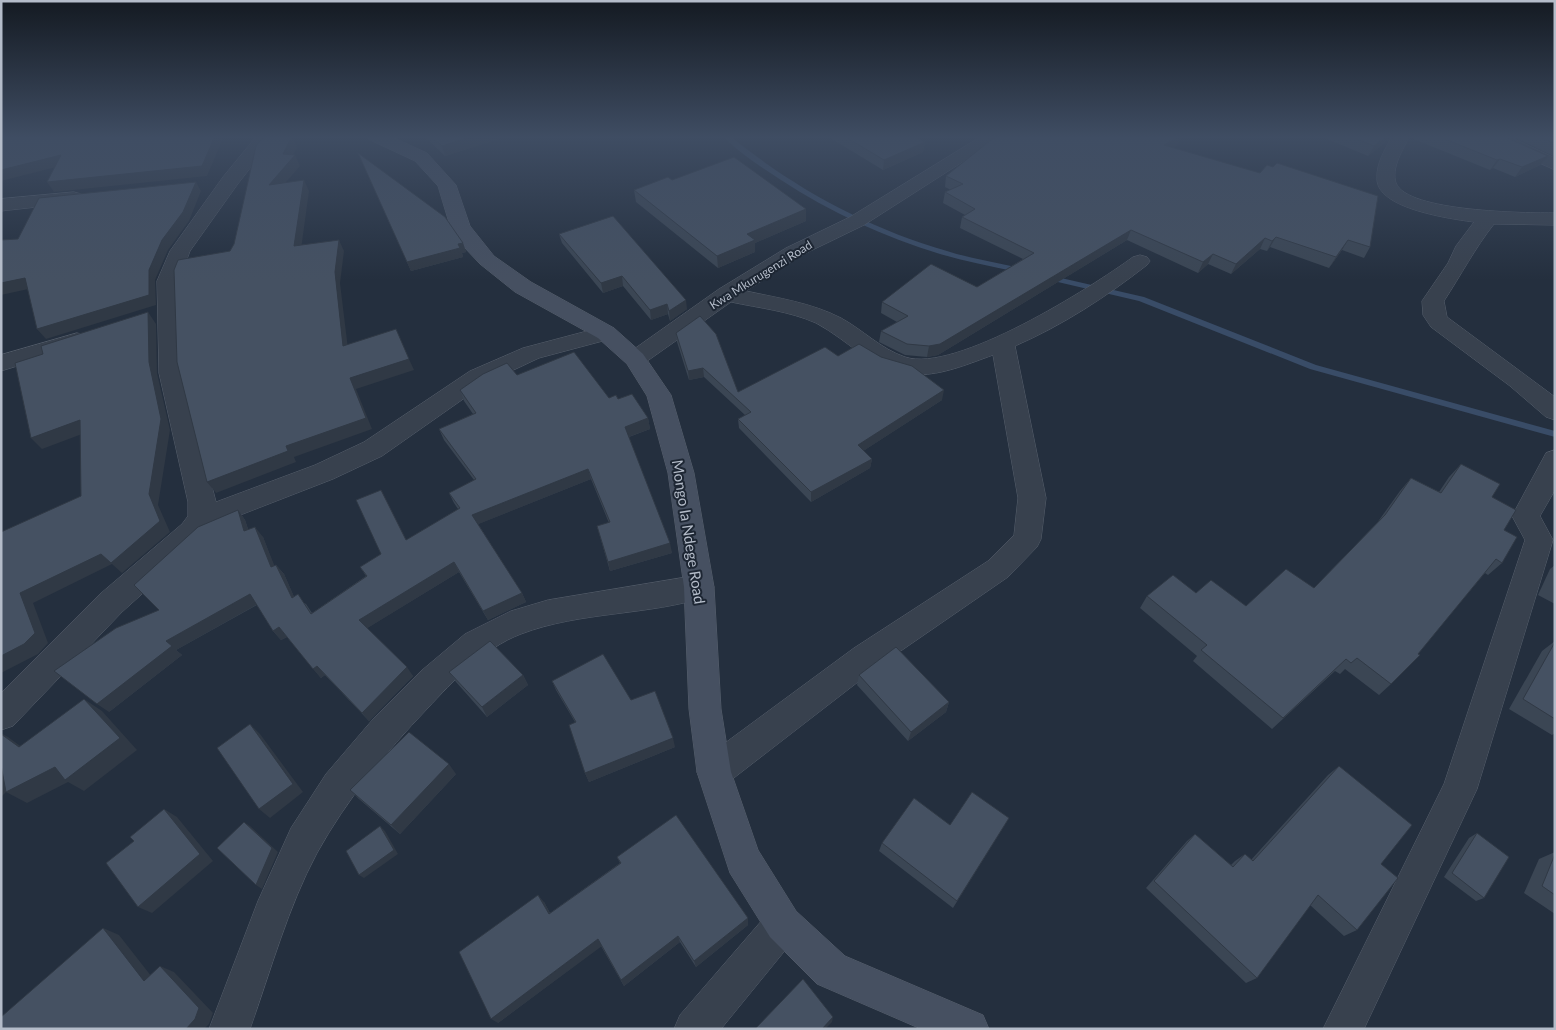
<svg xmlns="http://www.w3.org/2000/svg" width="1556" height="1030" font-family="Lato,sans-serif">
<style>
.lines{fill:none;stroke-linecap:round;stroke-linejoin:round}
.stream{fill:#394c67;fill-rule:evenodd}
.street-casing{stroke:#565f6c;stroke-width:1}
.secondary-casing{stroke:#565f6c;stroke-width:1}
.street{fill:#38414e;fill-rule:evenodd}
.secondary{fill:#465061;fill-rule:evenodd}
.wall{fill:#3b4654}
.shaded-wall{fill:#303945}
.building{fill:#455162;stroke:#303945}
.labels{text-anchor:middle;stroke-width:4;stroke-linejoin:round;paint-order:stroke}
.far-street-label{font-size:12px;fill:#b4bcc9;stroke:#1d2633}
.street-label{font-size:15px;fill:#b4bcc9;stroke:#1d2633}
</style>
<rect width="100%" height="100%" fill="#242f3e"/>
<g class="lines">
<path class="stream" d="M 723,136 L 730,136 C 794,188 867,228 947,251 C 972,259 999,263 1025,269 L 1026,271 L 1022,273 C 995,267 967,262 940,254 C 884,237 830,212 781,180 C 761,167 739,153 723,136 Z
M 1045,275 L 1048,275 L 1144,297 L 1316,365 L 1555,431 L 1555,437 L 1310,369 L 1139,301 L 1045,279 Z"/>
<defs>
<path id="street" d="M 257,136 L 275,136 L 237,185 L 190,251 L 179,281 L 183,373 L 216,502 L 315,465 L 364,442 L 470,371 L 523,348 L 606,326 L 614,328 L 617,333 L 614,338 L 539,358 L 486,383 L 382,456 L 333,479 L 212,526 L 202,540 L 122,612 L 13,726 L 1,730 L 1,693 L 100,594 L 182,524 L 188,516 L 188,502 L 159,373 L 157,281 L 170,251 L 223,177 Z
M 982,136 L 1003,136 L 864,225 L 800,256 L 746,291 C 778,298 812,303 841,318 C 863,330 881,349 905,357 C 955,374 1092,287 1133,257 L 1140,255 L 1147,257 L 1150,261 L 1147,265 C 1106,297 1063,325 1015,346 L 1046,498 L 1041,539 L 1037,547 L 1008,577 L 876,668 L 726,784 L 714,789 L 702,784 L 697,772 L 702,760 L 854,648 L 988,561 L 1014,535 L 1018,498 L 993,355 C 944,373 911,388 863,355 C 847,344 833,332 816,323 C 789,311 759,308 731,302 L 643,364 L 635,367 L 627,364 L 623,359 L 627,354 L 719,289 L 786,248 L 850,217 Z
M 1392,136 L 1410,136 C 1403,149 1391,168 1396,183 C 1407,212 1527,213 1555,213 L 1555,225 L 1494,224 C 1475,248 1461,275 1444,301 L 1447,317 L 1555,397 L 1555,420 L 1546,417 L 1510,386 L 1431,327 L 1423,315 L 1422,301 L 1448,263 L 1456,246 L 1474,222 C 1452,219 1377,209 1377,179 C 1376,163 1385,150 1392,136 Z
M 1485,136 L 1508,136 L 1555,158 L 1555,170 L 1488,140 Z
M 74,192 L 81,194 L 84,198 L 81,202 L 1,211 L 1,199 Z
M 77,333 L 85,335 L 88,340 L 85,345 L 1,371 L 1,355 Z
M 1555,450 L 1555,490 L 1540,516 L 1553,540 L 1477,789 L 1364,1029 L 1323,1029 L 1444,784 L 1525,540 L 1512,516 L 1546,453 Z
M 699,575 L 709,578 L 714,587 L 709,596 C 649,616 581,611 521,634 C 484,648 453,681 427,709 C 385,753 347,799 317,853 C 288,907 271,970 250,1029 L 209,1029 L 258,901 L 291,828 L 326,774 L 374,718 L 421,671 L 465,634 L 511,611 L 548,600 Z
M 783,905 L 796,911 L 802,924 L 796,937 L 721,1029 L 674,1029 L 680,1015 L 770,911 Z"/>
<path id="secondary" d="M 367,136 L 390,136 L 427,153 L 456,185 L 470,226 L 494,256 L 531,282 L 614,328 L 643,354 L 671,395 L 694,473 L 714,587 L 721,709 L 731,772 L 758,850 L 796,911 L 845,956 L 983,1015 L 989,1029 L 921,1029 L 817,984 L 770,937 L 730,873 L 697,772 L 689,709 L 684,587 L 668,473 L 647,396 L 627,364 L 598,338 L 515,292 L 480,264 L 464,247 L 450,226 L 438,186 L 415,161 L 370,140 Z"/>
</defs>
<use href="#street" class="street-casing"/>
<use href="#secondary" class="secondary-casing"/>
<use href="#street" class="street"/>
<use href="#secondary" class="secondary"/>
</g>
<path class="wall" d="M 424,136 L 508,136 L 445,156 Z
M 827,136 L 913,136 L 925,142 L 923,152 L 883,170 Z
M 999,136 L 1182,136 L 1178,145 L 1173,148 L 1370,247 L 1364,258 L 1342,250 L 1329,268 L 1270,247 L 1267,251 L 1260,249 L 1231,274 L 1208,264 L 1198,273 L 1127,240 L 938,355 L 927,357 L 905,355 L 879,342 L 881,331 L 897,322 L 881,313 L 882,302 L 977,287 L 1023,259 L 960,228 L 962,217 L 965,215 L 943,203 L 945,192 L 951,190 L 945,187 L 946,176 Z
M 1320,136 L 1390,136 L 1387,141 L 1368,156 Z
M 1411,136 L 1503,136 L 1548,156 L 1540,165 L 1515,177 L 1493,168 L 1490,170 L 1411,138 Z
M 1512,136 L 1555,136 L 1555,157 Z
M 358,153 L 463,243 L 466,252 L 462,253 L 463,257 L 411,271 Z
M 672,180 L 806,209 L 806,221 L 755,243 L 755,252 L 718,268 L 636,202 L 634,190 Z
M 559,234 L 687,309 L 670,321 L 668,314 L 651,320 L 623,286 L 603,293 L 562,243 Z
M 676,333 L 738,392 L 838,356 L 942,400 L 863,451 L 872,459 L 870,468 L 811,502 L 739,428 L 738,419 L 745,415 L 704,377 L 689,380 L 677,342 Z
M 517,375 L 609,398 L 618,399 L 648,418 L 650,429 L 629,437 L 672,553 L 610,571 L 597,526 L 609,523 L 591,479 L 478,524 L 522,593 L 526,602 L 488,620 L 459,572 L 367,628 L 413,676 L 369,721 L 325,675 L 321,678 L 287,637 L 281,640 L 273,631 L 257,605 L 176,650 L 182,655 L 109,712 L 159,610 L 238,510 L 245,520 L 248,529 L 263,537 L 274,566 L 276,565 L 284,574 L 294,597 L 306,604 L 312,613 L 366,576 L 360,567 L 381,554 L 386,500 L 406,540 L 458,509 L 454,503 L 449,493 L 474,480 L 444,440 L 439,429 L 473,414 L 464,401 L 460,390 Z
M 1461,464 L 1492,497 L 1504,530 L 1502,563 L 1488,575 L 1485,573 L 1391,684 L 1379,695 L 1345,669 L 1340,674 L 1335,671 L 1272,729 L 1193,661 L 1197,656 L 1140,608 L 1147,596 L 1196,593 L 1246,606 L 1314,588 L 1377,523 L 1400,491 L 1411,478 L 1439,492 L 1449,477 Z
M 1555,565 L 1555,604 L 1538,595 L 1550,569 Z
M 1555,641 L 1555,733 L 1552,735 L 1509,709 L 1542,651 Z
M 449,672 L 523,675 L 528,685 L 487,717 L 456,682 Z
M 859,675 L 949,702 L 946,712 L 908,741 L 857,685 Z
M 552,681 L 675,747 L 589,782 L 585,773 L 575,722 L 556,690 Z
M 1339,766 L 1381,864 L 1357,930 L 1344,936 L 1310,905 L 1257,978 L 1246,983 L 1146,888 L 1187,841 L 1195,834 L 1231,865 L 1235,861 L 1245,854 L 1251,860 L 1328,775 Z
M 456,774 L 400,834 L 359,799 L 350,790 Z
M 1009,818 L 953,908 L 879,851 L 882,843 L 950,825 Z
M 1477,833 L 1484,898 L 1476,901 L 1444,877 L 1469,838 Z
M 1555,852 L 1555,914 L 1524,893 L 1539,859 Z
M 617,857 L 748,918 L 748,925 L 696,967 L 680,942 L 624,986 L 601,946 L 498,1023 L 544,902 L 550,913 L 620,863 Z"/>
<path class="shaded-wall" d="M 215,136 L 224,136 L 207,176 L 54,192 L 47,182 Z
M 292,136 L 297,147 L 290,161 L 295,155 L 300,166 L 274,196 L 269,185 Z
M 472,136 L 508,136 L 445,156 L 442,146 Z
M 1180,136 L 1182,136 L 1178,145 L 1160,155 L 1164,145 Z
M 1387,136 L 1390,136 L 1387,141 L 1368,156 L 1374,146 Z
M 925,142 L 923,152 L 883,170 L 884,160 Z
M 61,155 L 68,164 L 1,181 L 1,170 Z
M 1548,156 L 1540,165 L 1515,177 L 1522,167 Z
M 1500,159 L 1493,168 L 1490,170 L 1497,160 Z
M 304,180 L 309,191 L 300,257 L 294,246 Z
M 196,182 L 201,191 L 189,221 L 168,250 L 155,280 L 156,305 L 46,339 L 37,329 L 149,270 L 162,240 Z
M 806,209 L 806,221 L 755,243 L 755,252 L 718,268 L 717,256 L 747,234 Z
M 1131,230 L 1127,240 L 938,355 L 927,357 L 929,346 Z
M 1276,237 L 1270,247 L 1267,251 L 1272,241 Z
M 1265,238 L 1260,249 L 1231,274 L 1236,264 Z
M 339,240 L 344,251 L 340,283 L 349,357 L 343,346 L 335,272 Z
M 1348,240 L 1342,250 L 1329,268 L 1336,257 Z
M 463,243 L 466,252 L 462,253 L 463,257 L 411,271 L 407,262 Z
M 1213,254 L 1208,264 L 1198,273 L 1203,262 Z
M 622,276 L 623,286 L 603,293 L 601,283 Z
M 25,278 L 33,288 L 1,295 L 1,283 Z
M 686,300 L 687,309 L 670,321 L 669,311 Z
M 667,304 L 668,314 L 651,320 L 650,310 Z
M 148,312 L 156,324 L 157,373 L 170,430 L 158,505 L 170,532 L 122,573 L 112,564 L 33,603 L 48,643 L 38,654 L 1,673 L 1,656 L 20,593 L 149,494 Z
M 409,359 L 414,370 L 356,389 L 372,429 L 294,457 L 296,462 L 216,493 L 207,482 L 286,446 L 350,378 Z
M 703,368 L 704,377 L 689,380 L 688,371 Z
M 944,390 L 942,400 L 857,455 L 858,445 Z
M 648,418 L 650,429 L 628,437 L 625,427 Z
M 80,420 L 90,431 L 42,449 L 31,438 Z
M 872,459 L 870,468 L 811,502 L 811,492 Z
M 588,469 L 591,479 L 476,525 L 472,515 Z
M 238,510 L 245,520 L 252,541 L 244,531 Z
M 255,527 L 263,537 L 279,577 L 271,567 Z
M 670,543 L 672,553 L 610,571 L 608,562 Z
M 454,562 L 459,572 L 366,629 L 359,620 Z
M 276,565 L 284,574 L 299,608 L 292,598 Z
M 522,593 L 526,602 L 488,620 L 483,611 Z
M 250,594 L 258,604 L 176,650 L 182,655 L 109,712 L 97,704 L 166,641 Z
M 279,627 L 287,637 L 281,640 L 273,631 Z
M 317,666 L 325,675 L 321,678 L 313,669 Z
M 407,667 L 413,676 L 369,721 L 362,713 Z
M 523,675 L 528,685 L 487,717 L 482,707 Z
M 84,699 L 102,711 L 137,750 L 84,791 L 68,782 L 27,803 L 6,792 L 1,797 L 1,765 Z
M 949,702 L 946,712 L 908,741 L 911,732 Z
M 250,724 L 260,734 L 303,792 L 270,818 L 259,809 Z
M 1,733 L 8,737 L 38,759 L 19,747 L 1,734 Z
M 673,738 L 675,747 L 589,782 L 585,773 Z
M 449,764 L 456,774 L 400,834 L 391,825 Z
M 164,809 L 177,817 L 213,861 L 152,913 L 138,907 Z
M 244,822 L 250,826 L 278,852 L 262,889 L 256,885 Z
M 380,826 L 385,831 L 398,854 L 364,878 L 359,875 Z
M 538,895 L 544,902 L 554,921 L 549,914 Z
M 748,918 L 748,925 L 696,967 L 694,961 Z
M 103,928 L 119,935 L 159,986 L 144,981 Z
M 678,936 L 680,942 L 624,986 L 621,980 Z
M 598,939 L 602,946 L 498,1023 L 491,1019 Z
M 160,966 L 174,972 L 213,1013 L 209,1024 L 204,1029 L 186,1029 Z
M 833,1017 L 832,1022 L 825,1029 L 822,1029 Z"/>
<path class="building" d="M 1,136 L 215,136 L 202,166 L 47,182 L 61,155 L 1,170 Z
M 292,136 L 283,154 L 295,155 L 269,185 L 304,180 L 294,246 L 339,240 L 335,272 L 343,346 L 396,329 L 409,359 L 350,378 L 366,418 L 286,446 L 288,451 L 207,482 L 177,362 L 174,270 L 178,260 L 230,251 L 234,244 L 256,146 L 263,138 Z
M 431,136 L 472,136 L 442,146 Z
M 844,136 L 913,136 L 925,142 L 884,160 Z
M 999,136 L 1180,136 L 1164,145 L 1260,173 L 1267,165 L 1273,167 L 1277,163 L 1378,196 L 1370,247 L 1348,240 L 1336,257 L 1276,237 L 1272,241 L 1265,238 L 1236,264 L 1213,254 L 1203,262 L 1131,230 L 940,344 L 929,346 L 907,344 L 881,331 L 908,316 L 882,302 L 931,264 L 977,287 L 1034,253 L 962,217 L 975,209 L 945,192 L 963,184 L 946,176 L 991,140 Z
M 1349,136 L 1387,136 L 1374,146 Z
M 1437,136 L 1503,136 L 1548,156 L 1522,167 L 1500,159 L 1497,160 Z
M 1539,136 L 1555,136 L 1555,144 Z
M 358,153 L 445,217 L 463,243 L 458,244 L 460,248 L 407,262 Z
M 734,157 L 806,209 L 747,234 L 755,240 L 717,256 L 634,190 L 668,177 L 672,180 Z
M 196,182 L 183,212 L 162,240 L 149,270 L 149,295 L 37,329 L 25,278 L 1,283 L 1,240 L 18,239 L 39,198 Z
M 613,216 L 686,300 L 669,311 L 667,304 L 650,310 L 622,276 L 601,283 L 559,234 Z
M 148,312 L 149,362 L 161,419 L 149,494 L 160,521 L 111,563 L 101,554 L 20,593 L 35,633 L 24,644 L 1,656 L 1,532 L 81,496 L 80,420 L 31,438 L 15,363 L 43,354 L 41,346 Z
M 700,316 L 716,334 L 738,392 L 825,347 L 838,356 L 859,344 L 881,357 L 912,366 L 944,390 L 858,445 L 872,459 L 811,492 L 738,419 L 751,412 L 703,368 L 688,371 L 676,333 Z
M 574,352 L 609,398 L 616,395 L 618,399 L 632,394 L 648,418 L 625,427 L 670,543 L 608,562 L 597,526 L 610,522 L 588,469 L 472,515 L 522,593 L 483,611 L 454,562 L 359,620 L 407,667 L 362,713 L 317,666 L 313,669 L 279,627 L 273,631 L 250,594 L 166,641 L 172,646 L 97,704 L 54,671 L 116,628 L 159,610 L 134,585 L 198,527 L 238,510 L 244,531 L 255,527 L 271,567 L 276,565 L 292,598 L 298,594 L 311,614 L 367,576 L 360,567 L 381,554 L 356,500 L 381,490 L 406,540 L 460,508 L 449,493 L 476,479 L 439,429 L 476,413 L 460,390 L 483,374 L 507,363 L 517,375 Z
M 1461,464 L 1500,484 L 1492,497 L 1516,510 L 1504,530 L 1517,537 L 1502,563 L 1496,559 L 1418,654 L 1420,655 L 1391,684 L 1357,658 L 1351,663 L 1346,659 L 1283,718 L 1201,650 L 1207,645 L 1147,596 L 1173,575 L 1196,593 L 1211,580 L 1246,606 L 1286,569 L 1314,588 L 1385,515 L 1411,478 L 1441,493 Z
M 490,641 L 523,675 L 482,707 L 449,672 Z
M 1555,642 L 1555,719 L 1523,699 Z
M 896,647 L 949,702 L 911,732 L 859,675 Z
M 603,654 L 631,700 L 655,691 L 673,738 L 585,773 L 569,725 L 576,722 L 552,681 Z
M 84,699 L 120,738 L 65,780 L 55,767 L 6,792 L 1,765 L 1,734 L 19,747 Z
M 250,724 L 293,784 L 259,809 L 217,748 Z
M 409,732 L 449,764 L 391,825 L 350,790 Z
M 1339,766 L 1412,825 L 1381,864 L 1398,878 L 1357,930 L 1318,895 L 1257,978 L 1154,881 L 1195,834 L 1233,867 L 1245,854 L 1253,861 Z
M 972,792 L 1009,818 L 957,901 L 882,843 L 914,798 L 950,825 Z
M 164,809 L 200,854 L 138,907 L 106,863 L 134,841 L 130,837 Z
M 676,815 L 748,918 L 694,961 L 678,936 L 621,980 L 598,939 L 491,1019 L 459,952 L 538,895 L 549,914 L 621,863 L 617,857 Z
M 244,822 L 272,848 L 256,885 L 217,848 Z
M 380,826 L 394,850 L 359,875 L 346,851 Z
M 1477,833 L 1509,857 L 1484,898 L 1452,873 Z
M 1555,854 L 1555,895 L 1542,886 Z
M 103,928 L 144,981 L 160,966 L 199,1008 L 195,1019 L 186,1029 L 1,1029 L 1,1017 Z
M 803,979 L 833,1017 L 822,1029 L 755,1029 Z"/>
<linearGradient id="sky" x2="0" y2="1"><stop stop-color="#141a22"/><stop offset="0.49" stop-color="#3f4d63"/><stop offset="1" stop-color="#3f4d63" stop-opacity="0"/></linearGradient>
<rect width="1556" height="280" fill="url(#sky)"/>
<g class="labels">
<g class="far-street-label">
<text transform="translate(761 275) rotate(-32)" y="4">Kwa Mkurugenzi Road</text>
</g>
<g class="street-label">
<text transform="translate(688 532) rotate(81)" y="5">Mongo la Ndege Road</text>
</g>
</g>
<rect width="1556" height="1030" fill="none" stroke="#b4bcc9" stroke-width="5"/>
</svg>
